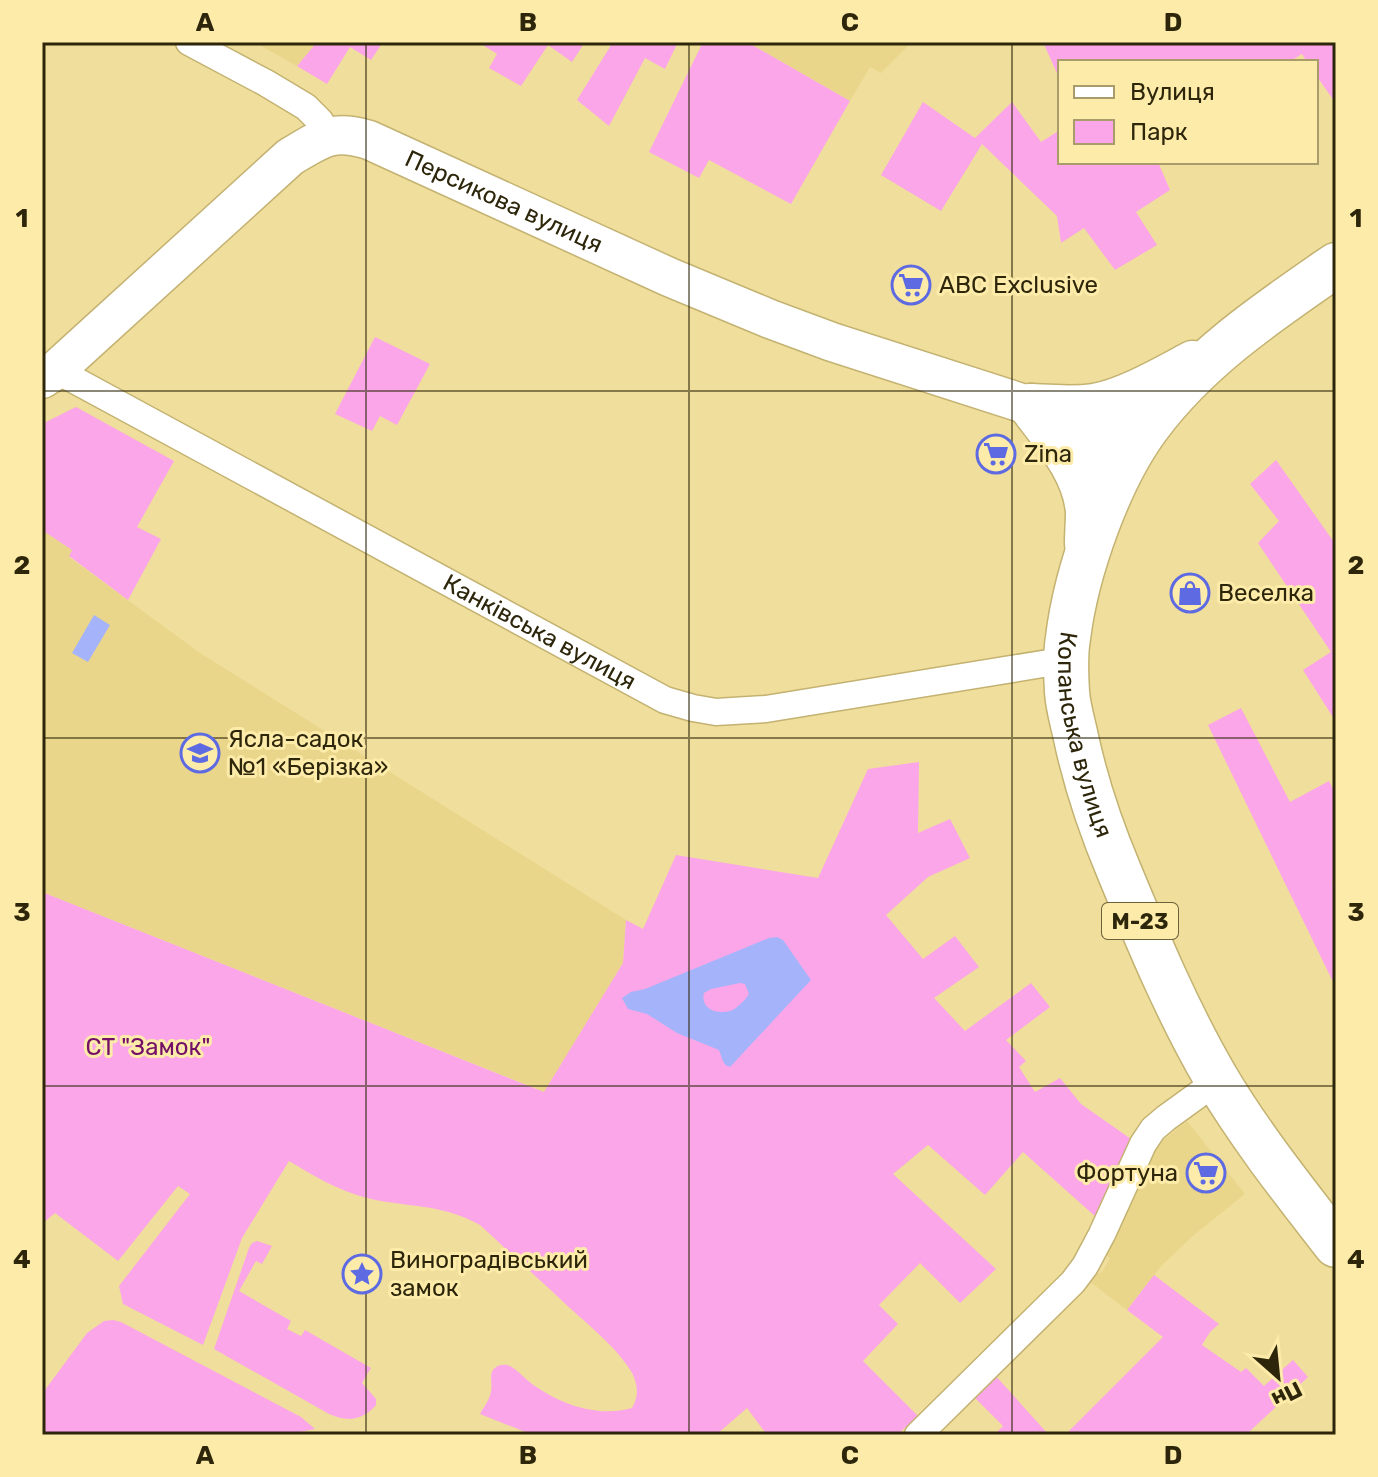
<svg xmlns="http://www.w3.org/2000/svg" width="1378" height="1477" font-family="Rubik,sans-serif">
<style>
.built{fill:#e9d68b}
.green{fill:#fba6e8}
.water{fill:#a5b4fa;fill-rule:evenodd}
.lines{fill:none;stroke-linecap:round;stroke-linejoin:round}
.minor-casing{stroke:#c3b271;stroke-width:29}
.secondary-casing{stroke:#c3b271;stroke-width:41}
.trunk-casing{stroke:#c3b271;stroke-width:47}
.minor{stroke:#fff;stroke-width:26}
.secondary{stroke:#fff;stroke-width:38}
.trunk{stroke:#fff;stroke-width:44}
.grid{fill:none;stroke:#2d260b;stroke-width:2;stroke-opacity:0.55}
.labels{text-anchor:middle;stroke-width:6;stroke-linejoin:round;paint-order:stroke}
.shield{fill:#fdeba9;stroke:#6b613a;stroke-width:2}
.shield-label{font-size:22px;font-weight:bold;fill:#2d260b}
.street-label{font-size:24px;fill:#2d260b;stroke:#fdeba9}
.poi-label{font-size:24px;fill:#2d260b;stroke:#fdeba9;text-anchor:start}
.park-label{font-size:24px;fill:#730f66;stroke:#fdeba9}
.neatline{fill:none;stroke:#2d260b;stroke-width:3}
.grid-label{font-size:26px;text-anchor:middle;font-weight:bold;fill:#2d260b}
</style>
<rect width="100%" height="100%" fill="#f0de9c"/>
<path class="built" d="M 254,42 L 317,42 L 297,66 Z
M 747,42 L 912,42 L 881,73 L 870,67 L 850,101 Z
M 76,407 L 141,443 L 69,557 L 200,653 L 626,920 L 623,963 L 545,1092 L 42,892 L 42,424 Z
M 1187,1121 L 1245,1194 L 1194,1235 L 1162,1265 L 1127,1310 L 1085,1278 L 1102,1272 L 1110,1258 L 1103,1253 L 1131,1199 L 1143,1180 L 1141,1169 L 1160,1143 Z"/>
<path class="green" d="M 317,42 L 383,42 L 371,60 L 350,47 L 327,84 L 297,66 Z
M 478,42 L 585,42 L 572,62 L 548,45 L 521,86 L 489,68 L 497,54 Z
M 613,42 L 678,42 L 665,69 L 645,58 L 609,126 L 577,100 Z
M 703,42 L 747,42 L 850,101 L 791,204 L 709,160 L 699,178 L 649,152 Z
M 1043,42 L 1336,42 L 1336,100 L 1334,101 L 1316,75 L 1316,62 L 1307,62 L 1302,54 L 1289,62 L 1060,62 L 1060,80 Z
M 923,102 L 975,138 L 1012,102 L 1041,142 L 1060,130 L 1060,162 L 1158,162 L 1170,190 L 1136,212 L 1157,245 L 1115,270 L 1084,228 L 1061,243 L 1057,216 L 982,144 L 941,211 L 881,175 Z
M 375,337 L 430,364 L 397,425 L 380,416 L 372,431 L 335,414 Z
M 76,407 L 174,461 L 137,527 L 161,539 L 128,600 L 69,556 L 72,550 L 42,530 L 42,424 Z
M 1276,460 L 1336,545 L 1336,722 L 1303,670 L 1331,652 L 1258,543 L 1279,521 L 1250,484 Z
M 1241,708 L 1290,802 L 1329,781 L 1336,795 L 1336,879 L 1332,882 L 1336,889 L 1336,988 L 1208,725 Z
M 919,762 L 918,833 L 950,819 L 970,858 L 928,877 L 886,915 L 923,959 L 955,936 L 979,967 L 934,998 L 965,1031 L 1031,983 L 1050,1007 L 1006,1040 L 1026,1061 L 1019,1067 L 1035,1092 L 1060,1078 L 1081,1104 L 1131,1139 L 1096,1217 L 1023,1152 L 985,1195 L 928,1145 L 893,1174 L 996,1269 L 960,1303 L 920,1263 L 879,1305 L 898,1324 L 863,1361 L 918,1416 L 897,1435 L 767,1435 L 747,1408 L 716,1435 L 533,1435 L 480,1414 C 484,1407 490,1399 491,1391 C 493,1384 488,1373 495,1368 C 497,1365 503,1364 507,1365 C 515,1367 524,1378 532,1384 C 560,1404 597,1418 632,1408 C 639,1396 638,1385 632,1373 C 620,1351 590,1326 572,1310 C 541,1281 510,1253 480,1225 C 441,1203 408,1208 367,1198 C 337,1190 314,1176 289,1161 L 242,1238 L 203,1345 L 123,1304 L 119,1286 L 190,1194 L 178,1186 L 118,1261 L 55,1213 L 42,1224 L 42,892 L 544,1092 L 623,963 L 626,920 L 643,929 L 676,855 L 818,878 L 868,769 Z
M 257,1241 L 272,1246 L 262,1264 L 256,1261 L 239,1291 L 291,1321 L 287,1329 L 301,1336 L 305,1330 L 371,1368 L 362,1383 L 376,1399 L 376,1405 C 362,1421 347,1422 329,1414 L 214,1349 L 249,1248 L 252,1243 Z
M 1154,1275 L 1219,1324 L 1210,1332 L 1202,1345 L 1241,1372 L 1246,1368 L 1264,1386 L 1293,1360 L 1308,1377 L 1249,1432 L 1251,1435 L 1065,1435 L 1163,1337 L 1127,1310 Z
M 113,1320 L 121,1322 L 301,1417 L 315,1429 L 285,1435 L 42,1435 L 42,1394 L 87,1333 L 104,1321 Z
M 994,1374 L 1049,1435 L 998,1435 L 997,1432 L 1003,1426 L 972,1395 Z"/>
<path class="water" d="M 94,615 L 110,625 L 88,662 L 72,653 Z
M 777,937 L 783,940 L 811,980 L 730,1067 C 722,1065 722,1057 719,1050 L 677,1033 L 647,1014 L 628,1009 L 622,998 L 631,992 L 645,989 L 769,938 ZM 740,983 L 745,984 L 749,994 C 745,1000 737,1009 730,1011 C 716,1015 700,1008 704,993 L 711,989 Z"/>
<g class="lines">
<defs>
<g id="minor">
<path d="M 189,42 L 266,83 L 306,107 L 320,121 L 329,136"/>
<path id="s1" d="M 56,370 L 665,700 L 693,708 L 716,712 L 766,709 L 1067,660"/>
<path d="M 918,1435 L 1073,1282 L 1085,1266 L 1102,1234 L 1143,1144 L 1153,1129 L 1166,1118 L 1217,1081"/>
</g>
<g id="secondary">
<path id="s2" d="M 42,379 L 56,370 L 290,157 C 322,138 332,129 369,140 L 669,277 L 770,319 L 832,342 L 1031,406 L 1100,422 L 1117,431 L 1127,442 L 1130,456 C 1089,461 1082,449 1052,424"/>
</g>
<g id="trunk">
<path id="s3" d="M 1336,265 C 1268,312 1199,358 1149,425 C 1109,478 1076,572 1068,638 C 1065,655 1066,675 1067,692 C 1068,706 1072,720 1075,733 C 1085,781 1100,826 1119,871 C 1148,941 1178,1013 1216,1078 C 1251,1137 1294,1191 1336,1245"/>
<path d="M 1031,406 C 1052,407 1073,409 1094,406 C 1125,401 1165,378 1193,363"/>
<path d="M 1031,406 C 1054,437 1085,471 1088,512 C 1088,522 1087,533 1087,544"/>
</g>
</defs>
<use href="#minor" class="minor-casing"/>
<use href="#secondary" class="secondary-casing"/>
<use href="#trunk" class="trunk-casing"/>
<use href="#minor" class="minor"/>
<use href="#secondary" class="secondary"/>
<use href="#trunk" class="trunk"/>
</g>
<path class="grid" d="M 366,42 L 366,1435M 689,42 L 689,1435M 1012,42 L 1012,1435M 42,391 L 1336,391M 42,738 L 1336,738M 42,1086 L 1336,1086"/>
<defs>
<symbol id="supermarket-ring" viewBox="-11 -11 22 22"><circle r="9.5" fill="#fdeba9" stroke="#5e6ae2" stroke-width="1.5"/><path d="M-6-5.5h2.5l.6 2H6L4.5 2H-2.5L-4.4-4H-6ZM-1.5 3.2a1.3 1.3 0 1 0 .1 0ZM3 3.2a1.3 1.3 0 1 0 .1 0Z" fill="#5e6ae2"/></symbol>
<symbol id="shop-ring" viewBox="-11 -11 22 22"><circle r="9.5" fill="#fdeba9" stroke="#5e6ae2" stroke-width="1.5"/><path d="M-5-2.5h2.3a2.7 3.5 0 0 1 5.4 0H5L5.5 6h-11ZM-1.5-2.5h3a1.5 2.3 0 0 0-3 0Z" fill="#5e6ae2"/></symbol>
<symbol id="school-ring" viewBox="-11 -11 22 22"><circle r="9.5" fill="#fdeba9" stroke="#5e6ae2" stroke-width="1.5"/><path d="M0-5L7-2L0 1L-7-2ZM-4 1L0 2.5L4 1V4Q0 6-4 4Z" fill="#5e6ae2"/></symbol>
<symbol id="sight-ring" viewBox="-11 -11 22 22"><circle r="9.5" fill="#fdeba9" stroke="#5e6ae2" stroke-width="1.5"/><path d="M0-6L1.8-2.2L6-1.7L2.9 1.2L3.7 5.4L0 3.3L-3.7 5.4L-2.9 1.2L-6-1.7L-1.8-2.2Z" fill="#5e6ae2"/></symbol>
</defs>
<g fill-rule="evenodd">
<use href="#supermarket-ring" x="889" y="263" width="44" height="44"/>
<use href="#supermarket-ring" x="974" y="432" width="44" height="44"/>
<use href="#shop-ring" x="1168" y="571" width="44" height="44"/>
<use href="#school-ring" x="178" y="731" width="44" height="44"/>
<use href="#supermarket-ring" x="1184" y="1151" width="44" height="44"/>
<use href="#sight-ring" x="340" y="1252" width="44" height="44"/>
</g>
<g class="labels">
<rect class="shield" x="1102" y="903" width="76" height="36" rx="6"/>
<g class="shield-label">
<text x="1140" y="929">М-23</text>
</g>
<g class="street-label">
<text dy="8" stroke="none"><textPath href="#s2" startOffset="566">Персикова вулиця</textPath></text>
<text dy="8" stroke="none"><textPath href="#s1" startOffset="550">Канківська вулиця</textPath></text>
<text dy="8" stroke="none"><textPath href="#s3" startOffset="576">Копанська вулиця</textPath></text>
</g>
<g class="poi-label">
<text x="939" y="293">ABC Exclusive</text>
<text x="1024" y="462">Zina</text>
<text x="1218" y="601">Веселка</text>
<text x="228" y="747">Ясла-садок<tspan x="228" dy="28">№1 «Берізка»</tspan></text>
<text x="1178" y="1181" text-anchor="end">Фортуна</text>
<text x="390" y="1268">Виноградівський<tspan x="390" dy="28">замок</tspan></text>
</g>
<g class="park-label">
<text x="148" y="1055">СТ "Замок"</text>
</g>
</g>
<rect width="1378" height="1477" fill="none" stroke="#fdeba9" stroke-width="88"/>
<rect x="1058" y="60" width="260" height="104" fill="#fdeba9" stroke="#aa9c6a" stroke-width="2"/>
<rect x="1074" y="86" width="40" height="12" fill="#ffffff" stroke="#aa9c6a" stroke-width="2"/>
<text x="1130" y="100" font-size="24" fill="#2d260b">Вулиця</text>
<rect x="1074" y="120" width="40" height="24" fill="#fba6e8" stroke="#aa9c6a" stroke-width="2"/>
<text x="1130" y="140" font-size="24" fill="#2d260b">Парк</text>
<g transform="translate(1278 1377) rotate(153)" stroke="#fdeba9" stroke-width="6" paint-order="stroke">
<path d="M0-6L14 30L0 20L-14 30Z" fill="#2d260b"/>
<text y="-12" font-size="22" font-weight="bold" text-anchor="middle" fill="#2d260b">Пн</text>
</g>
<rect x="44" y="44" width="1290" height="1389" class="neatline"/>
<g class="grid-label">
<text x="205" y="31">A</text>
<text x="528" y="31">B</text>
<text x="850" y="31">C</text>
<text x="1173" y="31">D</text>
<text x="22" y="227">1</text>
<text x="1356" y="227">1</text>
<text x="22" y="574">2</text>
<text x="1356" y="574">2</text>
<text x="22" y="921">3</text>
<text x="1356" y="921">3</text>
<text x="22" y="1268">4</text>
<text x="1356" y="1268">4</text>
<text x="205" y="1464">A</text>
<text x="528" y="1464">B</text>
<text x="850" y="1464">C</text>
<text x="1173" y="1464">D</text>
</g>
</svg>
